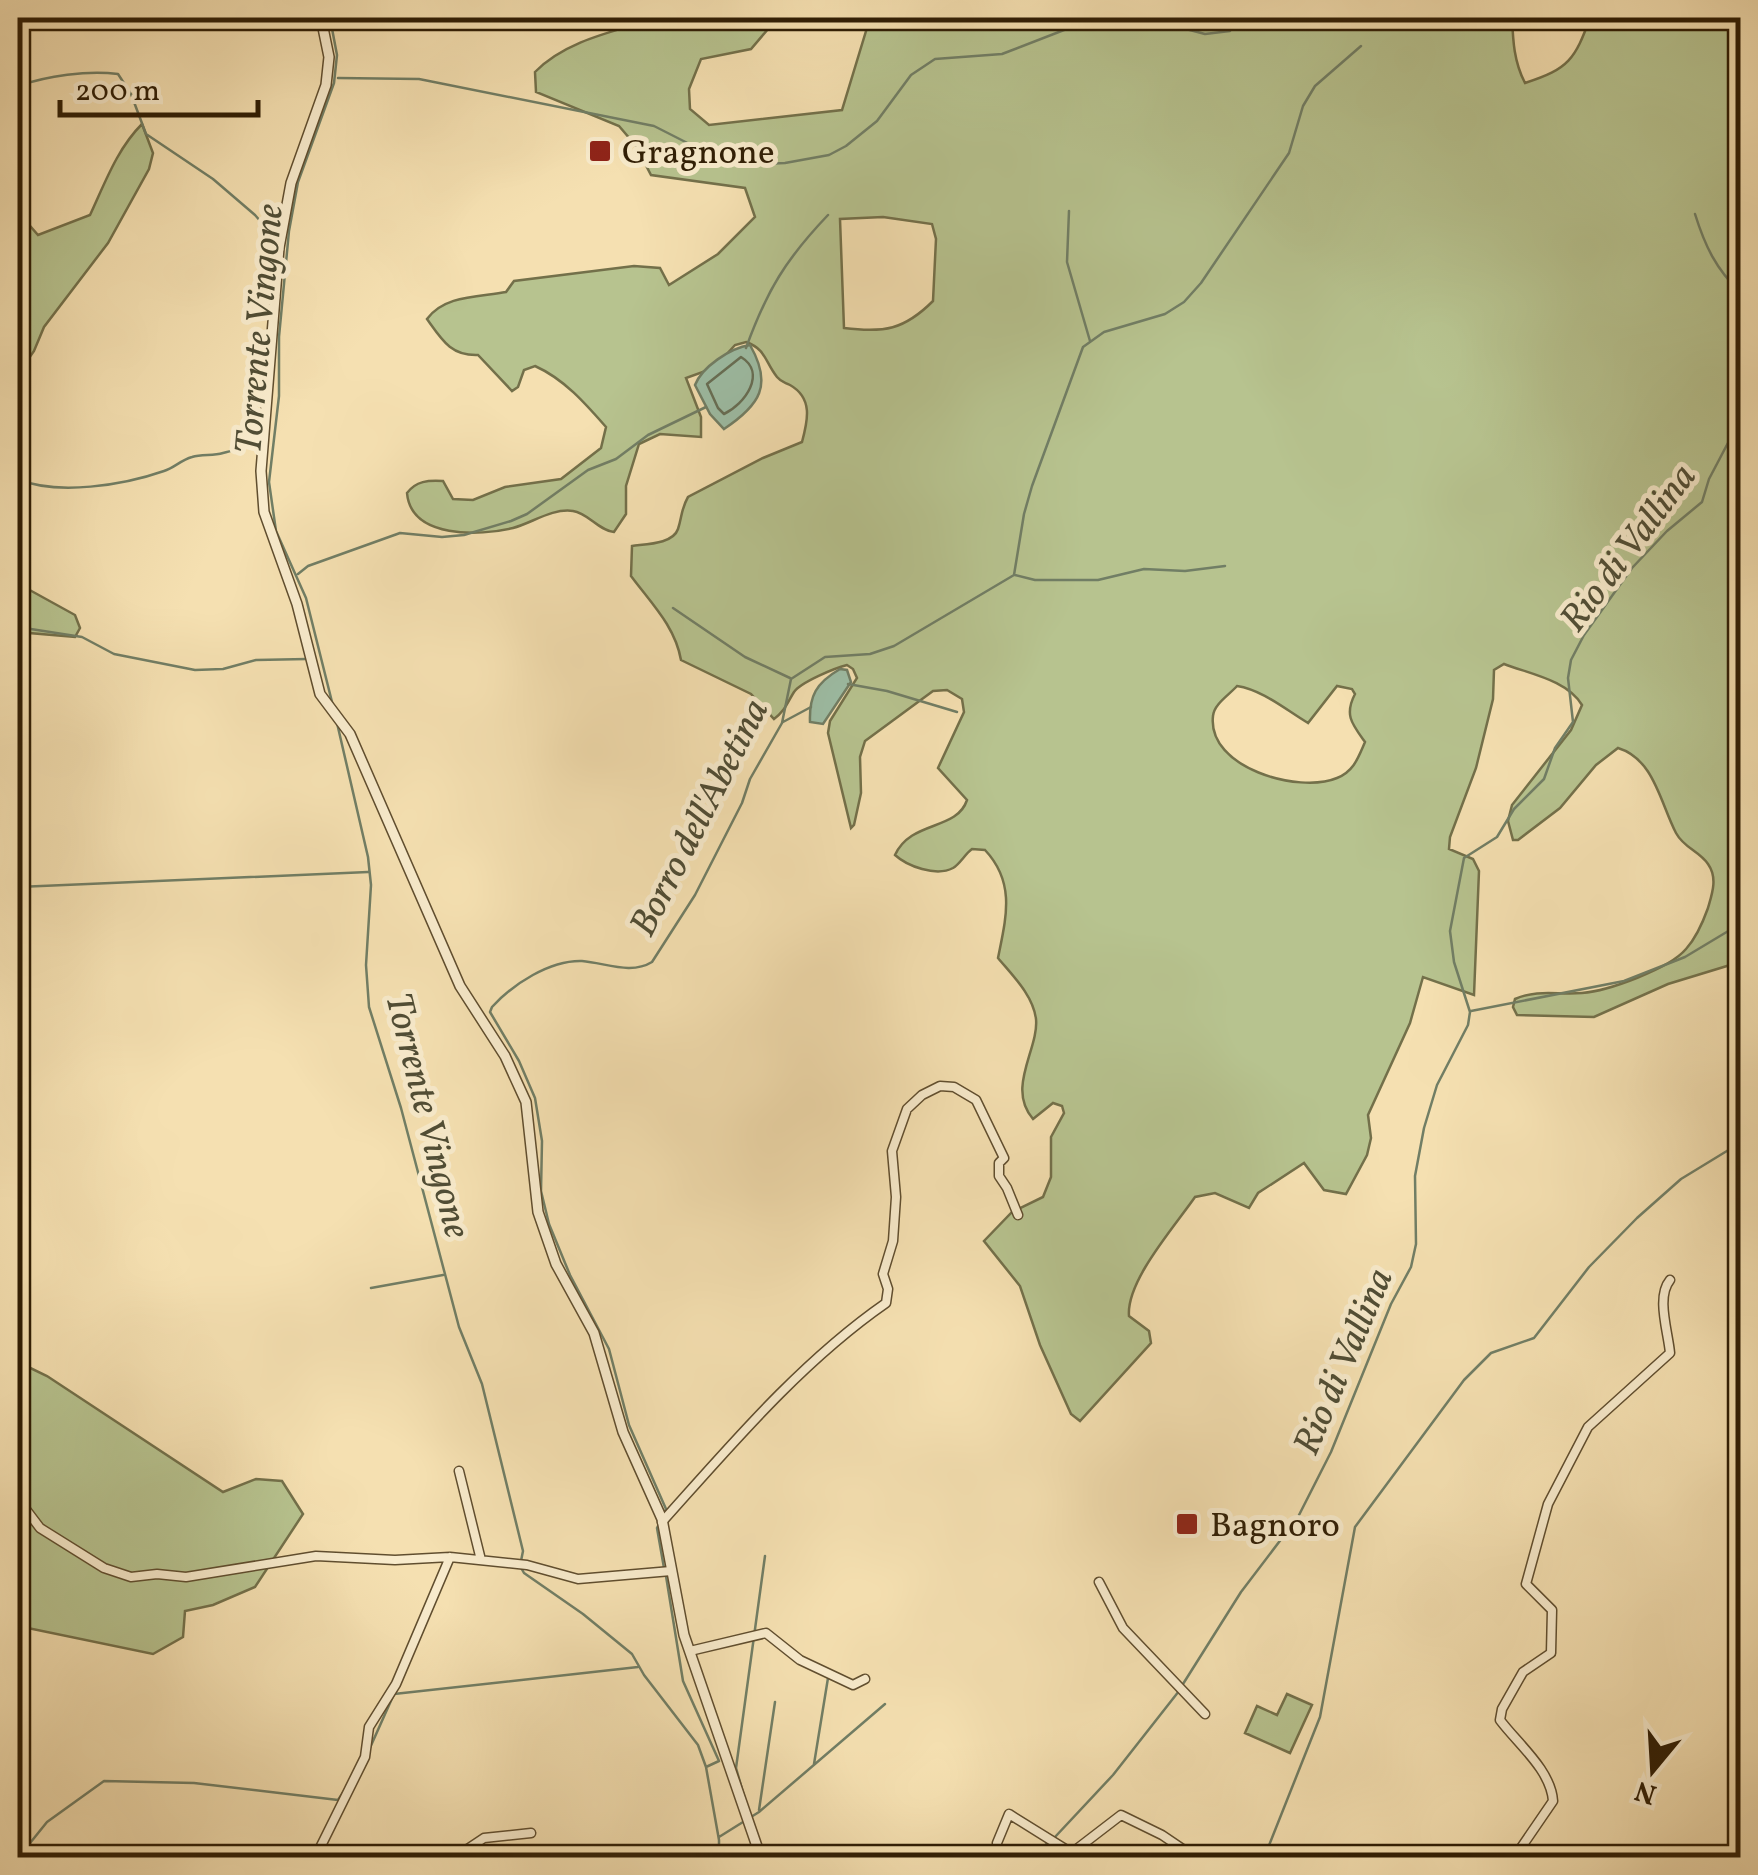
<svg xmlns="http://www.w3.org/2000/svg" width="1758" height="1875" font-family="Vollkorn,serif">
<style>
.green{fill:#b7c38f;stroke:#73704a;stroke-width:2.5;fill-rule:evenodd}
.water{fill:#9dbea6;stroke:#717e65;stroke-width:2.5}
.lines{fill:none;stroke-linecap:round;stroke-linejoin:round}
.shore{stroke:#666e55;stroke-width:2.5}
.stream{stroke:#717e65;stroke-width:2.5}
.minor-casing{stroke:#604e2f;stroke-width:11}
.tertiary-casing{stroke:#604e2f;stroke-width:12}
.minor{stroke:#f8ebcc;stroke-width:8}
.tertiary{stroke:#f8ebcc;stroke-width:9}
.poi-dot{fill:#8f2418;stroke:#f8ebcc;stroke-width:4}
.labels{text-anchor:middle;stroke-width:10;stroke-linejoin:round;paint-order:stroke}
.poi-label{font-size:35px;fill:#2f1d04;stroke:#f8ebcc;text-anchor:start}
.water-label{font-size:38px;font-style:italic;fill:#504d35;stroke:#f8ebcc}
</style>
<rect width="100%" height="100%" fill="#f5e0b1"/>
<filter id="stains"><feTurbulence type="fractalNoise" baseFrequency=".002" numOctaves="4"/><feColorMatrix values="0 0 0 0 .2 0 0 0 0 .09 0 0 0 0 .02 0 0 0 .5 -.17"/></filter>
<radialGradient id="worn" r=".72"><stop offset=".6" stop-color="#630" stop-opacity="0"/><stop offset="1" stop-color="#630" stop-opacity=".3"/></radialGradient>
<path class="green" d="M 657,18 L 749,18 L 768,29 L 751,49 L 701,59 L 689,89 L 690,109 L 709,125 L 842,110 L 870,18 L 1512,18 C 1513,41 1514,62 1525,83 C 1569,69 1575,59 1590,18 L 1740,18 L 1740,962 L 1668,984 L 1594,1017 L 1517,1015 L 1513,1007 L 1515,999 C 1538,989 1557,995 1582,993 C 1608,991 1669,969 1686,949 C 1696,938 1703,922 1708,908 C 1712,894 1718,878 1708,864 C 1699,851 1684,848 1676,833 C 1660,802 1654,759 1618,748 L 1596,765 L 1560,808 L 1518,840 L 1513,840 L 1508,821 L 1512,805 L 1571,730 L 1582,705 C 1567,680 1530,674 1504,664 L 1494,670 L 1493,699 L 1476,768 L 1450,837 L 1449,849 L 1473,859 L 1479,871 L 1474,995 L 1423,977 L 1410,1023 L 1368,1115 L 1371,1138 L 1367,1155 L 1346,1194 L 1324,1190 L 1304,1163 L 1258,1193 L 1249,1208 L 1215,1193 L 1195,1197 C 1175,1226 1126,1281 1129,1316 L 1149,1331 L 1151,1343 L 1080,1421 L 1071,1414 L 1040,1345 L 1020,1286 L 984,1241 L 1012,1212 L 1043,1197 L 1051,1177 L 1051,1137 L 1064,1113 L 1062,1106 L 1053,1103 L 1033,1119 C 1006,1088 1039,1049 1036,1019 C 1033,995 1012,975 998,958 C 1006,918 1016,883 985,850 L 972,849 C 965,854 960,864 953,868 C 936,877 907,866 895,855 C 911,820 957,831 967,800 L 938,768 L 964,712 L 962,699 L 947,690 L 933,691 L 865,741 L 860,757 L 861,793 L 854,825 L 851,828 L 828,733 L 830,721 L 857,678 L 853,669 L 847,665 C 835,668 801,682 794,692 C 787,703 785,711 774,719 L 751,694 L 681,660 C 675,626 651,603 631,576 L 632,546 C 646,544 673,544 678,529 C 682,517 681,509 688,497 L 763,458 L 802,442 C 808,420 813,398 790,385 C 784,382 781,382 777,377 C 765,362 766,349 746,342 L 735,345 L 714,368 L 686,378 L 701,417 L 701,437 L 660,434 L 639,444 L 626,486 L 626,514 L 614,532 C 598,530 588,513 573,511 C 552,508 532,523 513,528 C 480,536 411,539 407,493 C 416,481 428,480 443,481 L 453,499 L 473,500 L 505,487 L 561,479 L 601,448 L 606,427 C 585,403 564,379 535,366 L 524,370 L 518,387 L 512,391 L 478,355 C 451,356 442,340 427,319 C 444,295 479,297 506,292 L 514,281 L 634,266 L 660,268 L 669,285 L 718,254 L 755,217 L 745,188 L 651,175 L 636,146 L 619,126 L 536,92 L 535,72 C 566,40 616,31 657,18 ZM 883,217 L 932,224 L 936,239 L 933,301 C 904,330 884,333 844,328 L 840,219 ZM 1237,686 C 1263,690 1286,710 1308,723 L 1337,686 L 1352,689 L 1355,694 C 1344,715 1352,724 1365,742 C 1358,758 1354,771 1337,778 C 1299,794 1207,768 1213,716 C 1214,704 1229,695 1237,686 Z
M 142,124 L 153,153 L 149,169 L 108,243 L 44,327 L 34,351 L 18,374 L 18,212 L 38,235 L 90,215 C 105,183 117,149 142,124 Z
M 26,588 L 75,615 L 80,628 L 75,637 L 18,632 L 18,589 Z
M 18,1362 L 47,1376 L 223,1492 L 256,1479 L 282,1481 L 303,1514 L 255,1587 L 213,1605 L 185,1611 L 183,1637 L 153,1654 L 18,1626 Z
M 1287,1694 L 1312,1705 L 1290,1753 L 1245,1733 L 1257,1706 L 1277,1715 Z"/>
<path class="water" d="M 750,345 C 773,385 760,405 724,429 L 710,414 L 695,385 C 702,367 730,348 750,345 Z
M 840,669 L 847,670 L 851,682 L 823,724 L 810,722 C 809,696 816,683 840,669 Z"/>
<g class="lines">
<path class="shore" d="M 741,357 C 767,373 745,404 724,414 L 718,408 L 707,384 Z"/>
<path class="stream" d="M 330,18 L 337,55 L 334,83 L 298,182 L 289,231 L 279,337 L 279,396 L 269,482 L 276,531 L 306,598 L 333,706
M 1144,18 L 1205,34 L 1230,31
M 338,78 L 419,79 L 654,126 L 713,156 L 763,164 L 785,163 L 829,155 L 846,146 L 877,121 L 911,75 L 935,59 L 1002,54 L 1095,18
M 18,86 C 47,76 87,70 118,74 L 131,94 L 146,134 L 213,179 L 255,215 L 275,238
M 1069,211 L 1067,262 L 1090,341
M 1695,214 C 1705,246 1716,269 1740,292
M 746,348 C 767,290 786,259 828,215
M 18,479 C 57,496 124,485 164,471 C 174,468 181,460 192,457 C 202,454 213,456 223,453 C 236,450 246,445 260,443
M 298,574 L 308,566 L 400,533 L 442,537 L 464,535 L 511,521 L 527,514 L 588,470 L 616,459 L 648,435 L 706,407
M 1015,575 L 1035,580 L 1098,580 L 1144,569 L 1185,571 L 1225,566
M 673,608 L 745,657 L 790,678
M 18,627 L 82,637 L 114,654 L 195,670 L 223,669 L 256,660 L 307,659
M 848,684 L 887,691 L 957,712
M 783,722 L 811,707
M 337,723 L 368,857 L 371,885 L 366,965 L 369,1007 L 401,1108 L 459,1327 L 482,1384 L 523,1551 L 520,1566 L 524,1573 L 583,1614 L 632,1654 L 644,1675 L 698,1745 L 706,1767 L 719,1840 L 719,1858
M 18,887 L 368,872
M 1471,1011 L 1624,981 L 1685,957 L 1740,924
M 371,1288 L 443,1275
M 664,1515 L 666,1509 L 629,1425 L 609,1349 L 570,1275 L 549,1224 L 541,1191 L 542,1141 L 535,1098 L 519,1061 L 490,1012 L 492,1007 C 513,984 550,960 582,961 C 606,963 631,975 652,962 L 695,895 L 742,803 L 750,779 L 782,723 L 791,679 L 825,657 L 870,654 L 894,646 L 1014,575 L 1024,514 L 1032,486 L 1083,347 L 1104,332 L 1165,314 L 1184,302 L 1201,283 L 1289,153 L 1303,106 L 1315,86 L 1361,46
M 660,1522 L 657,1528 L 664,1568
M 666,1576 L 683,1681 L 719,1761 L 706,1767
M 1183,1684 L 1241,1592 L 1298,1517 L 1331,1452 L 1391,1304 L 1411,1267 L 1416,1244 L 1415,1176 L 1424,1128 L 1437,1085 L 1468,1025 L 1470,1012 L 1454,962 L 1450,931 L 1464,858 L 1497,837 L 1514,809 L 1544,779 L 1555,748 L 1573,722 L 1568,678 L 1571,660 L 1584,635 L 1632,568 L 1667,531 L 1702,502 L 1709,479 L 1740,420
M 369,1750 L 394,1694 L 638,1667
M 814,1764 L 828,1678
M 744,1796 L 736,1768 L 765,1556
M 759,1810 L 775,1702
M 719,1837 L 759,1812 L 885,1704
M 1055,1837 L 1113,1775 L 1179,1691
M 18,1858 L 47,1822 L 104,1781 L 194,1783 L 338,1800 L 344,1791
M 1034,1858 L 1048,1842
M 1264,1858 L 1320,1717 L 1355,1527 L 1464,1380 L 1491,1353 L 1534,1338 L 1589,1267 L 1637,1218 L 1681,1179 L 1740,1143"/>
<defs>
<path id="minor" d="M 459,1471 L 481,1560
M 18,1499 L 40,1528 L 104,1568 L 131,1577 L 157,1574 L 186,1577 L 316,1556 L 395,1560 L 450,1557 L 527,1565 L 578,1579 L 671,1571
M 662,1522 C 731,1445 801,1362 886,1303 L 888,1289 L 883,1274 L 893,1241 L 896,1197 L 892,1151 L 907,1109 L 922,1095 L 940,1086 L 954,1087 L 976,1100 L 1004,1158 L 999,1163 L 999,1176 L 1007,1188 L 1018,1215
M 1099,1582 L 1123,1628 L 1205,1714
M 690,1651 L 766,1633 L 800,1660 L 853,1685 L 865,1679
M 315,1858 L 365,1757 L 369,1727 L 396,1684 L 450,1557
M 454,1858 L 484,1838 L 531,1833
M 999,1858 L 997,1843 L 1009,1814 L 1070,1852
M 1065,1858 L 1121,1815 L 1162,1835 L 1196,1858
M 1514,1858 L 1553,1801 C 1551,1770 1517,1743 1500,1720 L 1502,1709 L 1523,1672 L 1551,1653 L 1552,1610 L 1526,1584 L 1548,1504 L 1588,1427 L 1670,1353 C 1668,1331 1656,1297 1670,1280"/>
<path id="tertiary" d="M 321,18 L 329,57 L 326,85 L 291,183 L 279,248 L 261,471 L 264,512 L 297,604 L 320,694 L 350,734 L 460,986 L 505,1056 L 526,1102 L 538,1212 L 556,1264 L 594,1333 L 623,1432 L 662,1519 L 684,1635 L 761,1858"/>
</defs>
<use href="#minor" class="minor-casing"/>
<use href="#tertiary" class="tertiary-casing"/>
<use href="#minor" class="minor"/>
<use href="#tertiary" class="tertiary"/>
</g>
<g class="poi-dot">
<rect x="588" y="139" width="24" height="24" rx="5"/>
<rect x="1175" y="1512" width="24" height="24" rx="5"/>
</g>
<g class="labels">
<g class="poi-label">
<text x="622" y="163">Gragnone</text>
<text x="1210" y="1536">Bagnoro</text>
</g>
<g class="water-label">
<text transform="translate(258 329) rotate(-85)" y="13">Torrente Vingone</text>
<text transform="translate(1627 547) rotate(-53)" y="13">Rio di Vallina</text>
<text transform="translate(698 817) rotate(-63)" y="13">Borro dell'Abetina</text>
<text transform="translate(429 1115) rotate(76)" y="13">Torrente Vingone</text>
<text transform="translate(1342 1361) rotate(-67)" y="13">Rio di Vallina</text>
</g>
</g>
<rect width="1758" height="1875" fill="none" stroke="#f5e0b1" stroke-width="60"/>
<rect x="20" y="20" width="1718" height="1835" fill="none" stroke="#2f1d04" stroke-width="5"/>
<rect x="30" y="30" width="1698" height="1815" fill="none" stroke="#2f1d04" stroke-width="2.5"/>
<g transform="translate(1653 1770) rotate(198)" stroke="#f8ebcc" stroke-width="8" paint-order="stroke">
<path d="M0-8L18 38L0 25L-18 38Z" fill="#2f1d04"/>
<text y="-15" font-size="28" font-weight="bold" text-anchor="middle" fill="#2f1d04">N</text>
</g>
<path d="M60 100v15h198v-15" fill="none" stroke="#2f1d04" stroke-width="5"/>
<text x="75" y="100" font-size="30" fill="#2f1d04" stroke="#f8ebcc" stroke-width="8" paint-order="stroke">200 m</text>
<rect width="100%" height="100%" filter="url(#stains)"/>
<rect width="100%" height="100%" fill="url(#worn)"/>
</svg>
